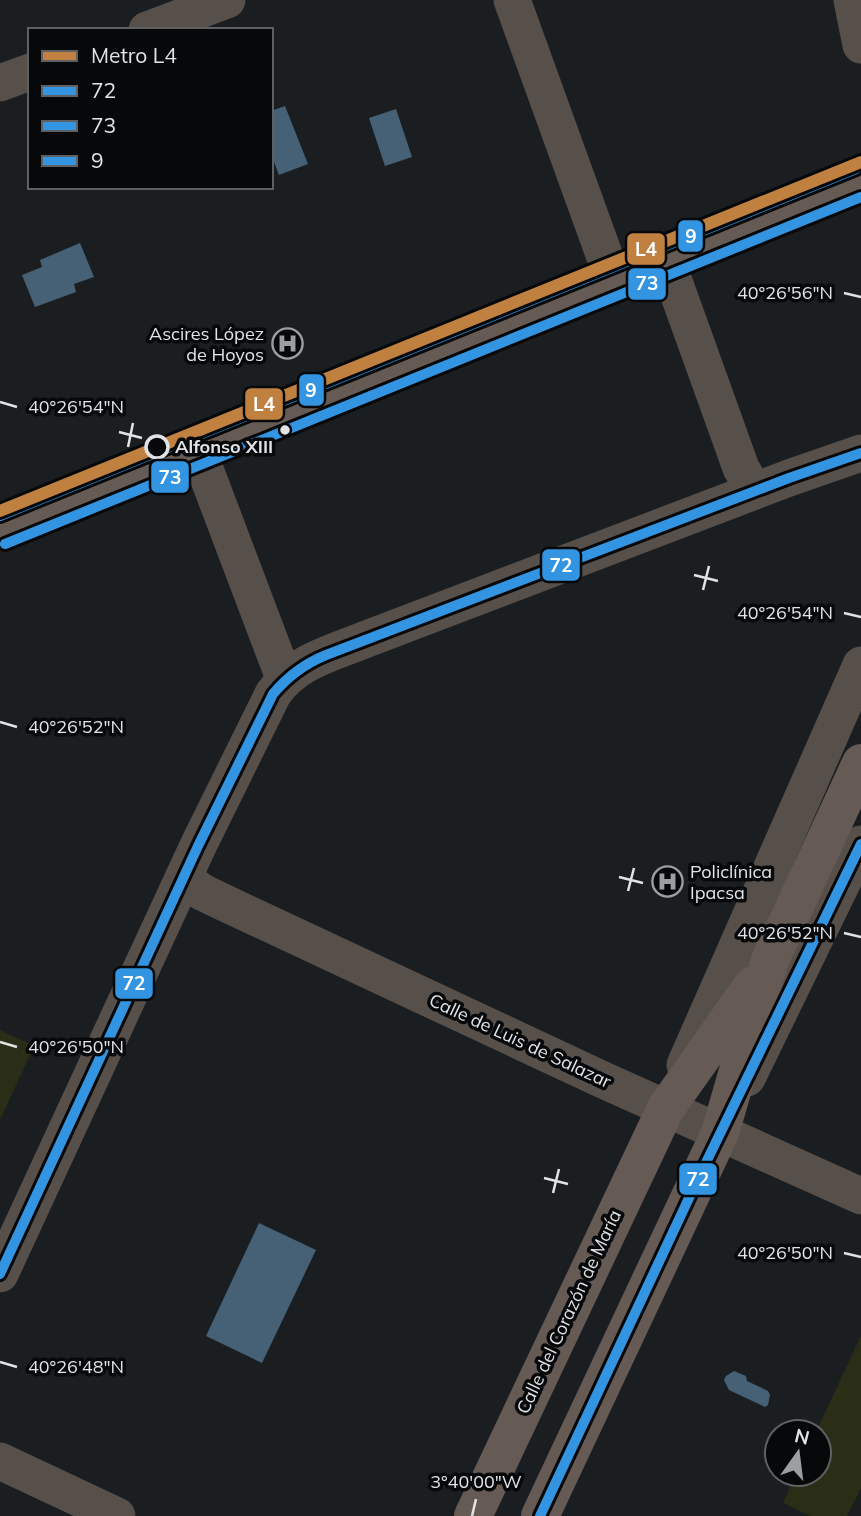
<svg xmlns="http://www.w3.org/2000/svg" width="861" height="1516" font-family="Mulish,sans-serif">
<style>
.green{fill:#2b2e16}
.water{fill:#466076}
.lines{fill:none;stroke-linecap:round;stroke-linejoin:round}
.street{stroke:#574f4a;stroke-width:37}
.secondary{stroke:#655a54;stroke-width:38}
.bus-1-casing{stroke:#060809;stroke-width:16}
.bus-2-casing{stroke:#060809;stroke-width:16}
.bus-3-casing{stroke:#060809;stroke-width:16}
.bus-1{stroke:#3394e2;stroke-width:10}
.bus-2{stroke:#3394e2;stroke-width:10}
.bus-3{stroke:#3394e2;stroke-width:10}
.metro-1-casing{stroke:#060809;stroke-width:18}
.metro-1{stroke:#c08040;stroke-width:12}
.ticks{fill:none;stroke:#e1e3e6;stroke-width:2.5}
.bus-dot{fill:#e1e3e6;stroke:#060809;stroke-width:2.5}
.stop-dot{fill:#060809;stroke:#e1e3e6;stroke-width:3.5}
.labels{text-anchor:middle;stroke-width:7;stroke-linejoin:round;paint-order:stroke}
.poi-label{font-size:18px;fill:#e1e3e6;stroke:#060809;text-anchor:end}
.stop-label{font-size:18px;font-weight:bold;fill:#e1e3e6;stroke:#060809;text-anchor:start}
.street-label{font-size:18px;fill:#e1e3e6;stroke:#060809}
.ticks-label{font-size:18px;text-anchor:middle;fill:#e1e3e6;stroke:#060809;stroke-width:7;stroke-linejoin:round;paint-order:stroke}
.line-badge{stroke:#060809;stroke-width:2.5}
.badge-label{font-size:19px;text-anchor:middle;font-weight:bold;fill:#fff}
</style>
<rect width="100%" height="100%" fill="#1b1e20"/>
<path class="green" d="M 0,1030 L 34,1046 L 0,1120 Z
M 861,1336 L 861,1488 L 847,1516 L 811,1516 L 783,1503 L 796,1474 L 819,1474 L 819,1432 L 816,1432 Z"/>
<path class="water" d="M 285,106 L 308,164 L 279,175 L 271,154 L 271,111 Z
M 396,109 L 412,157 L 385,166 L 369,118 Z
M 80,243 L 94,277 L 74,284 L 76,292 L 35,307 L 22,275 L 42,267 L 40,260 Z
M 259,1223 L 316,1250 L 262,1363 L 206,1336 Z
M 734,1371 L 746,1376 L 747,1381 L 768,1391 L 770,1395 L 768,1405 L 765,1407 L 729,1390 L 724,1380 L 726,1376 Z"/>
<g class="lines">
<path class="street" d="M 512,0 L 614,282
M 852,0 L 861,45
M 147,30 L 227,0
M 0,83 L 30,72
M 667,262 L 741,468 L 754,491
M 197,448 L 284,678
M 183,878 L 202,892 L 227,904 L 601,1079 L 861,1196
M 685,1065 L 861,665
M 747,1078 L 861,844
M 0,1274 L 198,846 L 273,694 C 295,662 329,654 364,640 L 789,478 L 861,453
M 0,1461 L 117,1516"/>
<path class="secondary" d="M 0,531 C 286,411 575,300 861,182
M 473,1516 L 666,1108 L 753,985
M 540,1516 L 720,1133 L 770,960 L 861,763"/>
<defs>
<path id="bus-1" d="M 0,1274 L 198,846 L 273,694 C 288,676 304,664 326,655 L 789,478 L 861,453
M 540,1516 L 696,1183 L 861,844"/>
<path id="bus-2" d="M 5,544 L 861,197"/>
<path id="bus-3" d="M 0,516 L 856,169"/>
</defs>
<use href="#bus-1" class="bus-1-casing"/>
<use href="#bus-2" class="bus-2-casing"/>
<use href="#bus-3" class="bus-3-casing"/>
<use href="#bus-1" class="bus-1"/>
<use href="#bus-2" class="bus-2"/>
<use href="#bus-3" class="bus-3"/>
<defs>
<path id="metro-1" d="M 0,511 L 861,162"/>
</defs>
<use href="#metro-1" class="metro-1-casing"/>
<use href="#metro-1" class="metro-1"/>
</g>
<path class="ticks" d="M 844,293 L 861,297M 0,402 L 17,407M 119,432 L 142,438M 128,447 L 133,423M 694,575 L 718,581M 703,590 L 709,566M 844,613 L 861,617M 0,722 L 17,727M 619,877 L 643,883M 628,891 L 634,868M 844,933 L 861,937M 0,1042 L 17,1047M 544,1178 L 568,1184M 553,1193 L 559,1169M 844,1253 L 861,1257M 0,1362 L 17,1367M 472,1516 L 476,1499"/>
<defs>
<symbol id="hospital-ring" viewBox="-11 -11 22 22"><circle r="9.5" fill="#060809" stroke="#9c9ea1" stroke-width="1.5"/><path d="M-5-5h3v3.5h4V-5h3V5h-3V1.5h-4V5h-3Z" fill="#9c9ea1"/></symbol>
</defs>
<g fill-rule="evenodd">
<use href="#hospital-ring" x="270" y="326" width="35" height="35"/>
<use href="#hospital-ring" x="650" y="864" width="35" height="35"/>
</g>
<circle class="bus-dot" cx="285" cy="430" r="6"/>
<circle class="stop-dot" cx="157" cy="447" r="11"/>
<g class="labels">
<g class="poi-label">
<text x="264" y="340">Ascires López<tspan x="264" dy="21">de Hoyos</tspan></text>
<text x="690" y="878" text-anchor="start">Policlínica<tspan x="690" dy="21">Ipacsa</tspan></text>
</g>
<g class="stop-label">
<text x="175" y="453">Alfonso XIII</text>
</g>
<g class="street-label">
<text transform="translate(520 1041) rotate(25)" y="6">Calle de Luis de Salazar</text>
<text transform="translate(569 1312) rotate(-65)" y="6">Calle del Corazón de María</text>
</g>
</g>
<g class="ticks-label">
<text x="785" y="299">40°26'56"N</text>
<text x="76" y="413">40°26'54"N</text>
<text x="785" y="619">40°26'54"N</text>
<text x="76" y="733">40°26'52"N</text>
<text x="785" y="939">40°26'52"N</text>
<text x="76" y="1053">40°26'50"N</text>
<text x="785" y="1259">40°26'50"N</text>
<text x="76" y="1373">40°26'48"N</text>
<text x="476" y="1488">3°40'00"W</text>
</g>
<g class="line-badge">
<rect x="677" y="219" width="27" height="34" rx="7" fill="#3394e2"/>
<rect x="626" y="232" width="40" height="34" rx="7" fill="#c08040"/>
<rect x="627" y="267" width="40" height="34" rx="7" fill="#3394e2"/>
<rect x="298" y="373" width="27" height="34" rx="7" fill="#3394e2"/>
<rect x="244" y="387" width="40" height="34" rx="7" fill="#c08040"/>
<rect x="150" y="460" width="40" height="34" rx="7" fill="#3394e2"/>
<rect x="541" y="548" width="40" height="34" rx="7" fill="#3394e2"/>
<rect x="114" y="967" width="40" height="33" rx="7" fill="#3394e2"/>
<rect x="678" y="1162" width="40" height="34" rx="7" fill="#3394e2"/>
</g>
<g class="badge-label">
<text x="691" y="243">9</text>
<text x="646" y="256">L4</text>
<text x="647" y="290">73</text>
<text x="311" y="397">9</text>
<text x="264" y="411">L4</text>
<text x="170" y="484">73</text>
<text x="561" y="572">72</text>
<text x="134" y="990">72</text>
<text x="698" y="1186">72</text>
</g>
<rect x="28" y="28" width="245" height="161" fill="#060809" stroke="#5e6061" stroke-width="2"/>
<rect x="42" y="51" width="35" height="10" fill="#c08040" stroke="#5e6061" stroke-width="2"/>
<text x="91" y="63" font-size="21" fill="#e1e3e6">Metro L4</text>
<rect x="42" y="86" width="35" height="10" fill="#3394e2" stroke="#5e6061" stroke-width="2"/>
<text x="91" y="98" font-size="21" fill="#e1e3e6">72</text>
<rect x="42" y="121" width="35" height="10" fill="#3394e2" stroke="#5e6061" stroke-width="2"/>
<text x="91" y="133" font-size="21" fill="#e1e3e6">73</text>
<rect x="42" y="156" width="35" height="10" fill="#3394e2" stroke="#5e6061" stroke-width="2"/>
<text x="91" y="168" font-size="21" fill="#e1e3e6">9</text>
<g transform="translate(798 1453) rotate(14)"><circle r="33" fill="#060809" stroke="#5e6061" stroke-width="2"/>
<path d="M0-5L12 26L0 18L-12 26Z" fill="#9c9ea1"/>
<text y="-10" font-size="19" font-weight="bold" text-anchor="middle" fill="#e1e3e6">N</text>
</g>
</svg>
